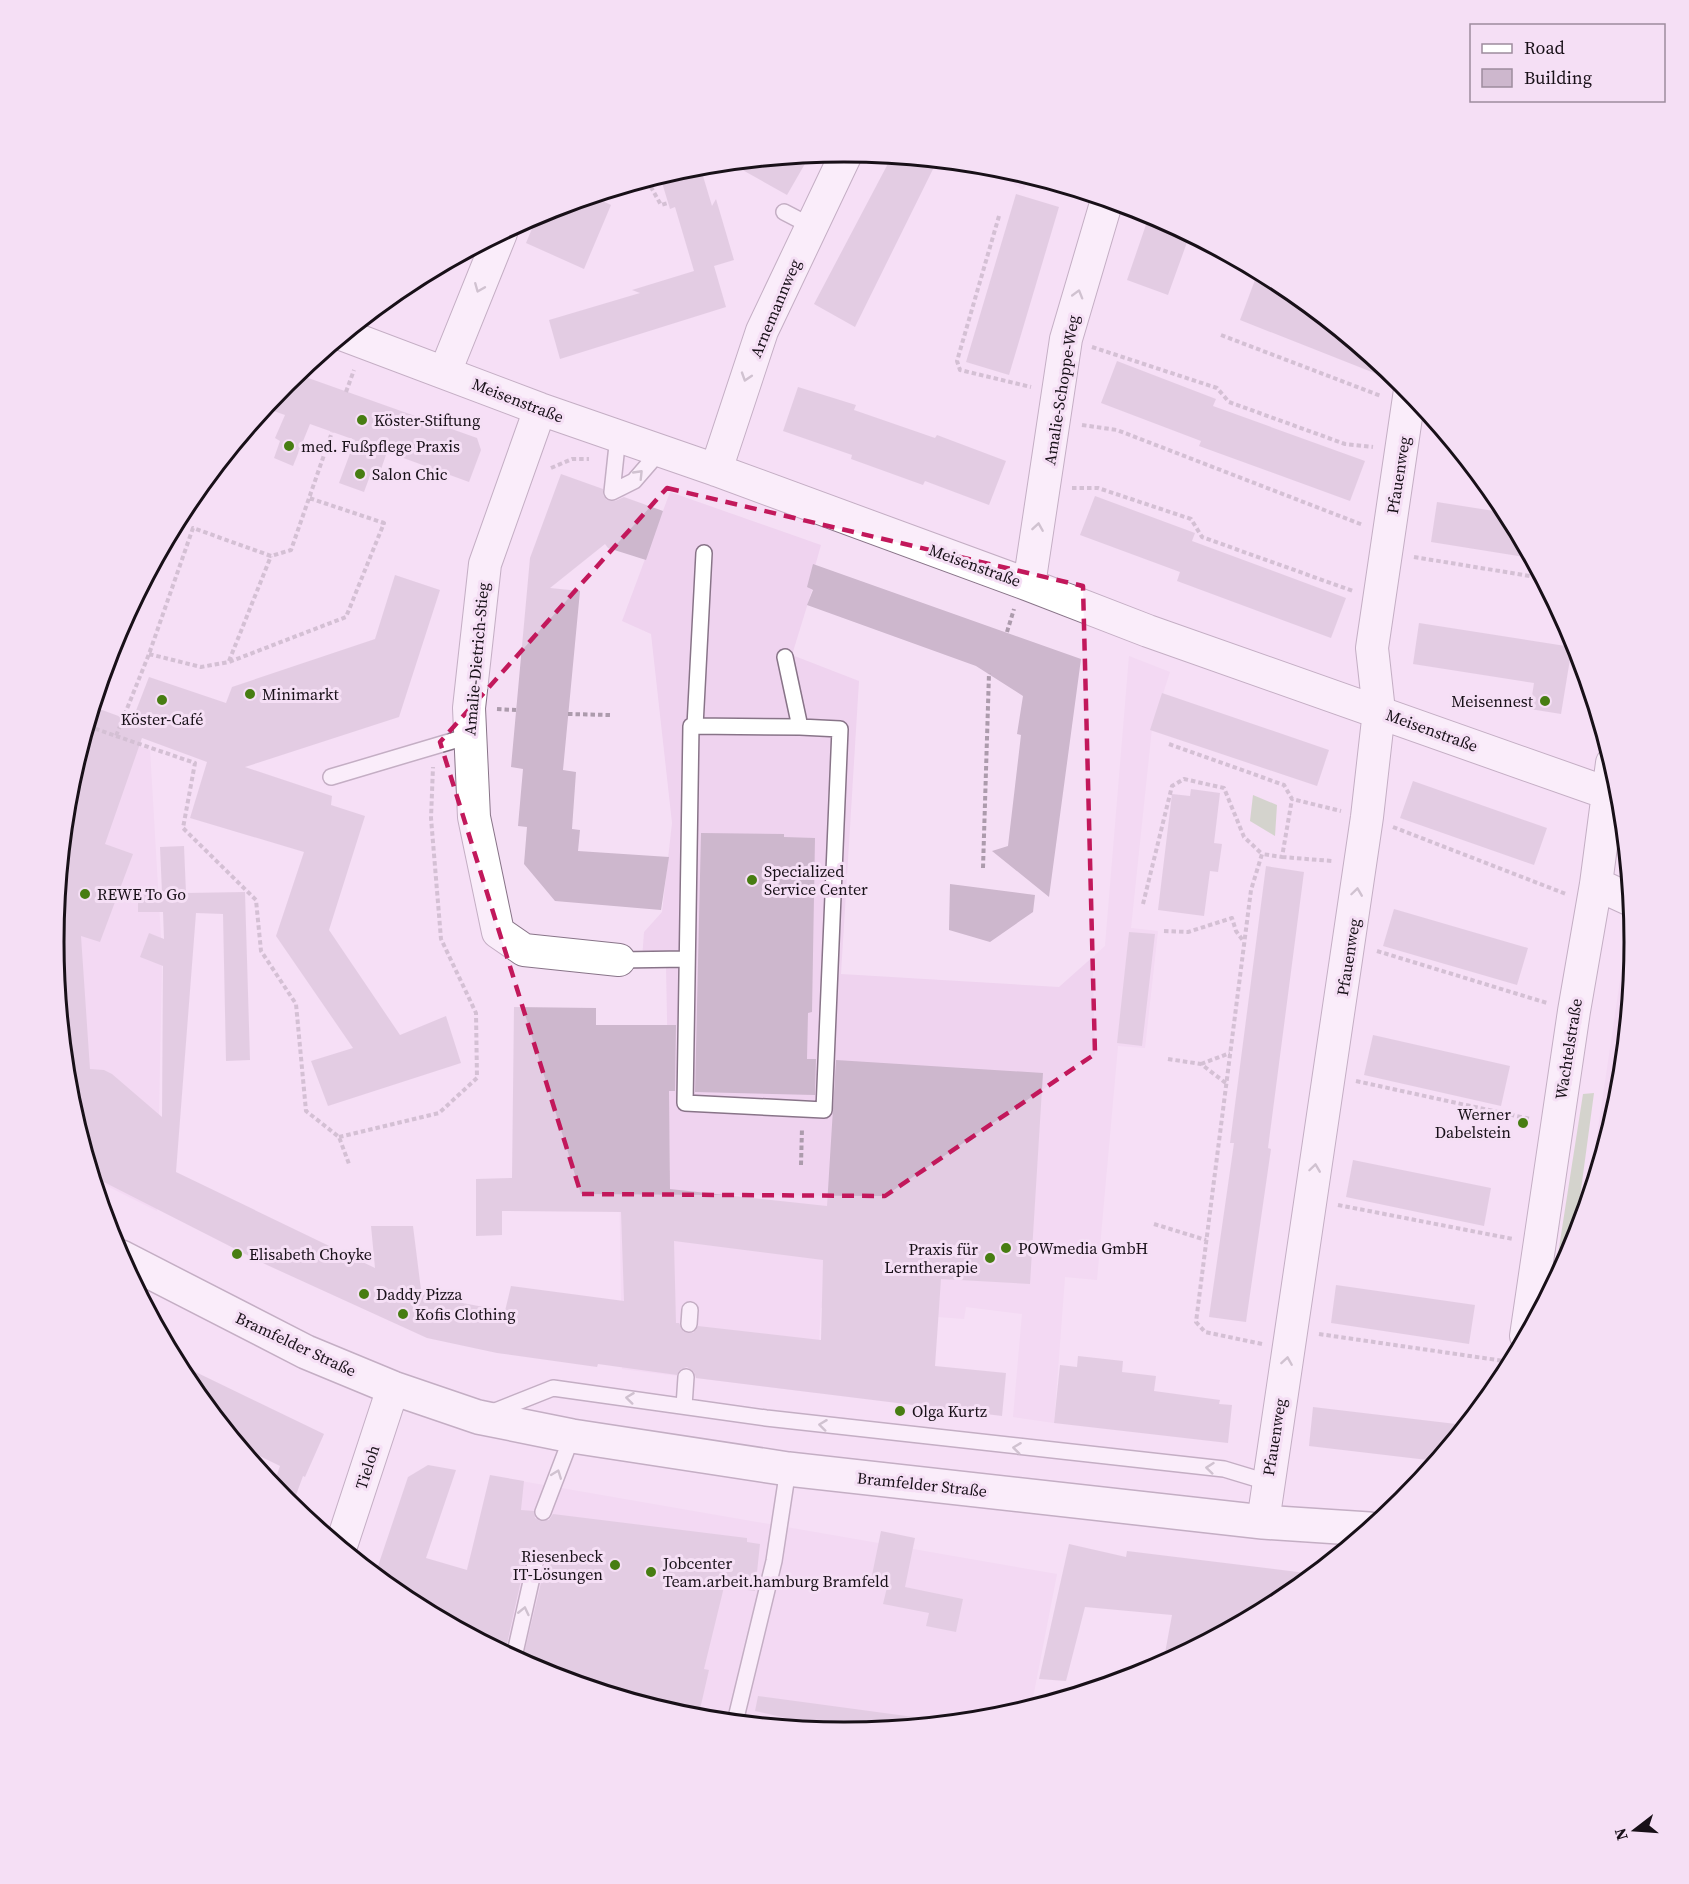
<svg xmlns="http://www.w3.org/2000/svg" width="1689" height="1884" font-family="'Source Serif 4',serif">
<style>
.built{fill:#efd3ef}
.green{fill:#acc69b}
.building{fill:#cdb7cd;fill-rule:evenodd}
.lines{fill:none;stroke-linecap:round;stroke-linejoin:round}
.lane-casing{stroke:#887488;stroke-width:18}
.street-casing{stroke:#887488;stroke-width:34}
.primary-casing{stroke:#887488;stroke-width:36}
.path{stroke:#ac9bac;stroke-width:4;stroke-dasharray:4.5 3;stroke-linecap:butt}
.lane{stroke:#fff;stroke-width:15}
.street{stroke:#fff;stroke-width:32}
.primary{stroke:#fff;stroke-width:33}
.oneway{stroke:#a39fa3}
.marked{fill:none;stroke:#c2185b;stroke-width:4.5;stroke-dasharray:12 8;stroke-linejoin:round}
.poi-dot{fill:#477d12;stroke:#f5dff5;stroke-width:2}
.labels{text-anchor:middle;stroke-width:6;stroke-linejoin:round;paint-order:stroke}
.street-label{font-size:16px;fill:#181018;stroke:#f5dff5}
.poi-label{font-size:16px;fill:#181018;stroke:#f5dff5;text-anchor:start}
.rim{fill:none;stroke:#181018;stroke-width:3}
</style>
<rect width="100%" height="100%" fill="#f5dff5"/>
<path class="built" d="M 982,165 L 999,167 L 1031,177 L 1023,190 Z
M 670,492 L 821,545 L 809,588 L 812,590 L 792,655 L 859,681 L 841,974 L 1059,987 L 1105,946 L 1129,656 L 1170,672 L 1152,728 L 1131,928 L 1158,931 L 1145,1048 L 1118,1046 L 1097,1280 L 1065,1277 L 1054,1423 L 1013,1417 L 1022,1314 L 966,1307 L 964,1319 L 821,1308 L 816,1393 L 622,1369 L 619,1166 L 670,1171 L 666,967 L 642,960 L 644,932 L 662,912 L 672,823 L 651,634 L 622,621 Z
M 87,728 L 150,750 L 161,938 L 165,940 L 162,963 L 157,1211 L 95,1180 L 69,1096 L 54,942 L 69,787 Z
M 1635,942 L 1620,1097 L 1587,1203 L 1625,947 Z
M 492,1476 L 1057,1574 L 1031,1708 L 998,1717 L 844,1732 L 690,1717 L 542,1672 L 452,1624 Z"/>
<path class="green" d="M 1253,795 L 1277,805 L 1275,836 L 1250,821 Z
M 1594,1093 L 1573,1249 L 1563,1267 L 1556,1267 L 1583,1094 Z"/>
<path class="building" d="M 810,155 L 787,195 L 730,163 Z
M 892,156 L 937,161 L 855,327 L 814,304 Z
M 700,166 L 712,206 L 716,199 L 734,260 L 714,266 L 726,307 L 560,359 L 549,320 L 640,293 L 632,290 L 694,271 L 675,207 L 670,209 L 660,176 Z
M 1016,194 L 1059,207 L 1009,375 L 966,362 Z
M 592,196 L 611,205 L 584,269 L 526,243 L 538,214 Z
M 1150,213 L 1190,234 L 1168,295 L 1127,280 Z
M 1255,280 L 1298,297 L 1394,376 L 1392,380 L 1240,320 Z
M 1117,361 L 1216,399 L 1213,406 L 1365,461 L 1350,501 L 1199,446 L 1201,441 L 1101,403 Z
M 297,374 L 477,438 L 481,450 L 469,482 L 387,452 L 379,475 L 371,473 L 364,492 L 339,483 L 355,440 L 310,424 L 293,466 L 274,458 L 280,441 L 275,438 L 285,415 L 265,408 Z
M 798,387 L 856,405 L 854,410 L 935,438 L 937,435 L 1006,461 L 989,505 L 925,481 L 923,485 L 851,459 L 852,455 L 783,431 Z
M 561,474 L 603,489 L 603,495 L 607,500 L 615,501 L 624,497 L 663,511 L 646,560 L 608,548 L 605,544 L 550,588 L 580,591 L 563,770 L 576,772 L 572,829 L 580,830 L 578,851 L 669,857 L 661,910 L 555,901 L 524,864 L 527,827 L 518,826 L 523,769 L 511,767 L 530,558 Z
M 1095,496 L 1195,533 L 1192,541 L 1346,598 L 1331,638 L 1177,581 L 1180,572 L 1080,535 Z
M 1437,502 L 1507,513 L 1531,558 L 1431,542 Z
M 813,564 L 1081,659 L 1049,897 L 992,851 L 1008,846 L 1021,735 L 1017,734 L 1023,696 L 976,666 L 807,605 L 813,590 L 807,587 Z
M 395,575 L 440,590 L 399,717 L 245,767 L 332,796 L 331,805 L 365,816 L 329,930 L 400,1035 L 446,1016 L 461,1063 L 328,1106 L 311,1061 L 353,1048 L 276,936 L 304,852 L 190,818 L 207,762 L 142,738 L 105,844 L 133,854 L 100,942 L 81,936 L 90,1069 L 104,1070 L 112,1074 L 162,1117 L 163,966 L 140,957 L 149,933 L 164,939 L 163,912 L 138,912 L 138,894 L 162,893 L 160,847 L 184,846 L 186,893 L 245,892 L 250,1060 L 226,1061 L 223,914 L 196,913 L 176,1172 L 375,1268 L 371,1226 L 413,1226 L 421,1290 L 436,1298 L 505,1311 L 511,1286 L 624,1301 L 621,1212 L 502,1211 L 502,1235 L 476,1236 L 476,1179 L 512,1178 L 514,1007 L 596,1008 L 596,1025 L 676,1025 L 675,1091 L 669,1091 L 670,1189 L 827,1206 L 836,1060 L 1043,1073 L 1030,1284 L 941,1279 L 935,1366 L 1006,1373 L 1002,1416 L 696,1378 L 694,1372 L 687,1367 L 681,1369 L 677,1375 L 598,1364 L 597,1367 L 497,1353 L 427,1338 L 267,1265 L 94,1177 L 69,1096 L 54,942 L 69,787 L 94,707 L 132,721 L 149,677 L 226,703 L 232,687 L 375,639 ZM 674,1241 L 823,1260 L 821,1340 L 698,1326 L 693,1333 L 684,1332 L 679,1323 L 676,1323 Z
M 1419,623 L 1572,647 L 1561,714 L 1530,709 L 1534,683 L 1413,664 Z
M 1162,693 L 1329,750 L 1317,786 L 1150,730 Z
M 1413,781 L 1547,828 L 1534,865 L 1400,818 Z
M 1191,789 L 1220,793 L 1214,843 L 1222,844 L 1218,872 L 1210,871 L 1204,916 L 1158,910 L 1172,794 L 1190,796 Z
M 701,833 L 784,834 L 784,837 L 815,838 L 812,1012 L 808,1013 L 807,1059 L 816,1059 L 815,1095 L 695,1092 Z
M 1266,866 L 1304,872 L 1268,1148 L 1271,1149 L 1246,1322 L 1209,1317 L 1234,1143 L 1230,1143 Z
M 950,884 L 1035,895 L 1033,912 L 990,942 L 949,930 Z
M 1394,909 L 1528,948 L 1517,985 L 1383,946 Z
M 1129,932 L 1155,934 L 1142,1046 L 1117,1043 Z
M 1373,1035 L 1510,1066 L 1501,1106 L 1364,1075 Z
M 1353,1160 L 1491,1188 L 1484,1226 L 1346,1197 Z
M 1336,1285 L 1475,1305 L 1469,1344 L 1331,1323 Z
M 1078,1356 L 1123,1361 L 1122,1372 L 1156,1376 L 1154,1391 L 1220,1400 L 1219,1404 L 1232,1405 L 1228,1443 L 1054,1423 L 1060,1365 L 1077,1367 Z
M 177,1363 L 324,1434 L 305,1477 L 303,1476 L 292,1506 L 273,1486 L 280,1466 L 241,1447 L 187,1381 Z
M 1313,1407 L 1456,1424 L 1454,1439 L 1436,1461 L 1309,1446 Z
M 428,1465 L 456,1470 L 426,1558 L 467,1570 L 490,1475 L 524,1481 L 521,1510 L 534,1511 L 535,1518 L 540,1521 L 549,1520 L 553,1514 L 747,1538 L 747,1542 L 760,1544 L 755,1591 L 724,1587 L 704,1669 L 709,1670 L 698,1718 L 542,1672 L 522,1662 L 545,1566 L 544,1561 L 538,1555 L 532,1555 L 525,1562 L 505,1653 L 405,1599 L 375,1575 L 408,1477 Z
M 881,1531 L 915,1538 L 905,1587 L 963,1599 L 956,1632 L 926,1626 L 929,1613 L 883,1604 L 888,1583 L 871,1580 Z
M 1069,1544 L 1126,1557 L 1127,1551 L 1314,1574 L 1283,1599 L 1163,1664 L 1172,1615 L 1085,1607 L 1066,1681 L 1039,1679 Z
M 758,1696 L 914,1717 L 914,1726 L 846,1732 L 755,1711 Z"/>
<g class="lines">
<defs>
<path id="lane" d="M 784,212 L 811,226
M 612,492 L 634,481 L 660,451
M 612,492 L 618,436
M 785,657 L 800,727 L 691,726 L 685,1103 L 824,1110 L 840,729 L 800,727
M 695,726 L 704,553
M 331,777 L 469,736
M 619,960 L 686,959
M 689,1324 L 690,1310
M 684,1406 L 686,1377
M 490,1413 L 553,1388 L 766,1418 L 1224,1469 L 1267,1482
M 543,1512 L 572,1436
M 514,1657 L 535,1564
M 735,1722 L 774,1561 L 788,1469"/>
<path id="street" d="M 344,335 L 540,409 L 716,470 L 1029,585 L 1148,631 L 1607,793
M 445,372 L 501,233
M 540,409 L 485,564 L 469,708 L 474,817 L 498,932 L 524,950 L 619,960
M 716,470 L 762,331 L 847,152
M 1029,585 L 1066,339 L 1107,200
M 1596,884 L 1631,900
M 1526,1336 L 1574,1011 L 1596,884 L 1612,763
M 1263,1522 L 1367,817 L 1379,711 L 1372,648 L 1410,390
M 341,1546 L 393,1388"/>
<path id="primary" d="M 121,1257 L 306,1352 L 393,1388 L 478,1417 L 572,1436 L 788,1469 L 1263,1522 L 1369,1529"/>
</defs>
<use href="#lane" class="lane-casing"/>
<use href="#street" class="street-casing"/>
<use href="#primary" class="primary-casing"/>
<path class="path" d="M 647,180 L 661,205 L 668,203
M 999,216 L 957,361 L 960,370 L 1031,387
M 1221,335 L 1381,396
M 1092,347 L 1217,388 L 1229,402 L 1345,444 L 1373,447
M 346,392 L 354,370
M 1082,425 L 1117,430 L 1363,525
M 1433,430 L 1444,432
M 551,468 L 572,459 L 589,459
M 1072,488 L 1098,488 L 1191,519 L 1202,537 L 1353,591
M 1414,557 L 1542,578
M 1007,632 L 1014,609
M 149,654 L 201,667 L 229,662 L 346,617 L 384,523 L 309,498
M 229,661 L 271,556
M 497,709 L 516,710
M 568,714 L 610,715
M 88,726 L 116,736 L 149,654 L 193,528 L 271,556 L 291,550 L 332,432
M 116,736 L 195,763 L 183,828 L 256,900 L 261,951 L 296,1004 L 306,1111 L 339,1137 L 349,1164
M 1169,744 L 1284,785 L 1292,799 L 1341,811
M 1393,827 L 1566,894
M 1282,857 L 1332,861
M 983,868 L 989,673
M 1143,904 L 1172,786 L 1184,779 L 1224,788 L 1244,837 L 1262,854
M 1164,931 L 1188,932 L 1232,918 L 1236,931 L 1244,942
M 1377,951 L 1547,1003
M 1168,1059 L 1201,1064 L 1227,1084
M 1201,1064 L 1230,1053
M 1356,1081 L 1530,1119
M 339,1137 L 439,1113 L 477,1078 L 476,1013 L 441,939 L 431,818 L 433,767
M 801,1165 L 802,1128
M 1338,1205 L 1513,1239
M 1154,1224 L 1206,1240
M 1319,1334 L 1511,1362
M 1262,1344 L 1205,1332 L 1196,1322 L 1251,890 L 1262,854 L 1282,857 L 1292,799"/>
<use href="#lane" class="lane"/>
<use href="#street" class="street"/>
<use href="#primary" class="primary"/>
</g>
<defs><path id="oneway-chevron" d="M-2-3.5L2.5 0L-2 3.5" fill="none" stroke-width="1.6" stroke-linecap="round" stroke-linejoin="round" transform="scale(1.5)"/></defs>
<g class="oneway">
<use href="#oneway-chevron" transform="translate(479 288) rotate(112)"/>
<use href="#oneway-chevron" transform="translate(1078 294) rotate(-74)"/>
<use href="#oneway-chevron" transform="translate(746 377) rotate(108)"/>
<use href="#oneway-chevron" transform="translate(639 474) rotate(-46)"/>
<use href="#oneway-chevron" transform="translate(1038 527) rotate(-81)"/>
<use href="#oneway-chevron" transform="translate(1357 892) rotate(-82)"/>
<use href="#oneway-chevron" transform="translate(1315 1168) rotate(-82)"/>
<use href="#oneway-chevron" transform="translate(1287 1361) rotate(-81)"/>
<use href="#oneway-chevron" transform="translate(630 1398) rotate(-173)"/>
<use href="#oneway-chevron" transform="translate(823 1425) rotate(-173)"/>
<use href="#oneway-chevron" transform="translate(1017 1448) rotate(-173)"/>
<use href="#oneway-chevron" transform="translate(1210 1468) rotate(-174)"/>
<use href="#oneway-chevron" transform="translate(557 1474) rotate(-69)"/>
<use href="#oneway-chevron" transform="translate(524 1611) rotate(-77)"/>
</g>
<path d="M0 0H1689V1884H0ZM 667,488 L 1083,586 L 1095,1054 L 885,1196 L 581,1194 L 440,742 Z" fill="#f5dff5" fill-opacity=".55" fill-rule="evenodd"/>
<path class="marked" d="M 667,488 L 1083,586 L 1095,1054 L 885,1196 L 581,1194 L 440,742 Z"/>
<g class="poi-dot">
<circle cx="362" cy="420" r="6"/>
<circle cx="289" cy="446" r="6"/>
<circle cx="360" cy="474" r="6"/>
<circle cx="250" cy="694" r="6"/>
<circle cx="162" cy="700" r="6"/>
<circle cx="1545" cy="701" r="6"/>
<circle cx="752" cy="880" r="6"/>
<circle cx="85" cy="894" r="6"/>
<circle cx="1523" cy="1123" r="6"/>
<circle cx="1006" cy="1248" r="6"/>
<circle cx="237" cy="1254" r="6"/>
<circle cx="990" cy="1258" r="6"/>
<circle cx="364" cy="1294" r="6"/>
<circle cx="403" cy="1314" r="6"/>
<circle cx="900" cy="1411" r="6"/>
<circle cx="615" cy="1565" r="6"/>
<circle cx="651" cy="1572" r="6"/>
</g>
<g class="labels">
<g class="street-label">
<text transform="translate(775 308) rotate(-67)" y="6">Arnemannweg</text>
<text transform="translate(1061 390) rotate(-81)" y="6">Amalie-Schoppe-Weg</text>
<text transform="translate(518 400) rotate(21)" y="6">Meisenstraße</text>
<text transform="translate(1398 475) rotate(-81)" y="6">Pfauenweg</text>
<text transform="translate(975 565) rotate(20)" y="6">Meisenstraße</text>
<text transform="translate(476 659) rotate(-85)" y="6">Amalie-Dietrich-Stieg</text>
<text transform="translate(1432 730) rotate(20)" y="6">Meisenstraße</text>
<text transform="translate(1348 957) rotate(-81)" y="6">Pfauenweg</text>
<text transform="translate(1568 1049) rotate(-81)" y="6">Wachtelstraße</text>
<text transform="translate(296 1344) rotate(25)" y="6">Bramfelder Straße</text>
<text transform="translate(1274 1437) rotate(-81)" y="6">Pfauenweg</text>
<text transform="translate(367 1467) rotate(-72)" y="6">Tieloh</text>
<text transform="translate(922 1484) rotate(6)" y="6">Bramfelder Straße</text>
</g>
<g class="poi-label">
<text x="374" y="426">Köster-Stiftung</text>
<text x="301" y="452">med. Fußpflege Praxis</text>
<text x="372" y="480">Salon Chic</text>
<text x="262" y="700">Minimarkt</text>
<text x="1533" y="707" text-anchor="end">Meisennest</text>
<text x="162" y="725" text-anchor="middle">Köster-Café</text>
<text x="764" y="877">Specialized<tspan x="764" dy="18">Service Center</tspan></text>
<text x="97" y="900">REWE To Go</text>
<text x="1511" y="1120" text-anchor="end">Werner<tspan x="1511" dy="18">Dabelstein</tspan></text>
<text x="1018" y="1254">POWmedia GmbH</text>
<text x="978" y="1255" text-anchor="end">Praxis für<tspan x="978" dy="18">Lerntherapie</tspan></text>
<text x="249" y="1260">Elisabeth Choyke</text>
<text x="376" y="1300">Daddy Pizza</text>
<text x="415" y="1320">Kofis Clothing</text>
<text x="912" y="1417">Olga Kurtz</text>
<text x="603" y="1562" text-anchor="end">Riesenbeck<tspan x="603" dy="18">IT-Lösungen</tspan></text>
<text x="663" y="1569">Jobcenter<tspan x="663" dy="18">Team.arbeit.hamburg Bramfeld</tspan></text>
</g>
</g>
<path d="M0 0H1689V1884H0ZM64 942a780 780 0 1 1 1560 0a780 780 0 1 1-1560 0Z" fill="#f5dff5" fill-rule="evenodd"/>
<path class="rim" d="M64 942a780 780 0 1 1 1560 0a780 780 0 1 1-1560 0Z"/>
<rect x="1470" y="24" width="195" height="78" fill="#f5dff5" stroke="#9d8c9d" stroke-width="1.5"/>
<rect x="1482" y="44" width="30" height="9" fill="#ffffff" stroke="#9d8c9d" stroke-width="1.5"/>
<text x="1524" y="54" font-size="18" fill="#181018">Road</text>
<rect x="1482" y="69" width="30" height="18" fill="#cdb7cd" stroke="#9d8c9d" stroke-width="1.5"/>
<text x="1524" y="84" font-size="18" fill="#181018">Building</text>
<g transform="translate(1635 1830) rotate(253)" stroke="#f5dff5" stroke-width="4.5" paint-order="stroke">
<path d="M0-4.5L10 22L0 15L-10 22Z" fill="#181018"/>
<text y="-9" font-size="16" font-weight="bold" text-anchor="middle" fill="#181018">N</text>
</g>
</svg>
